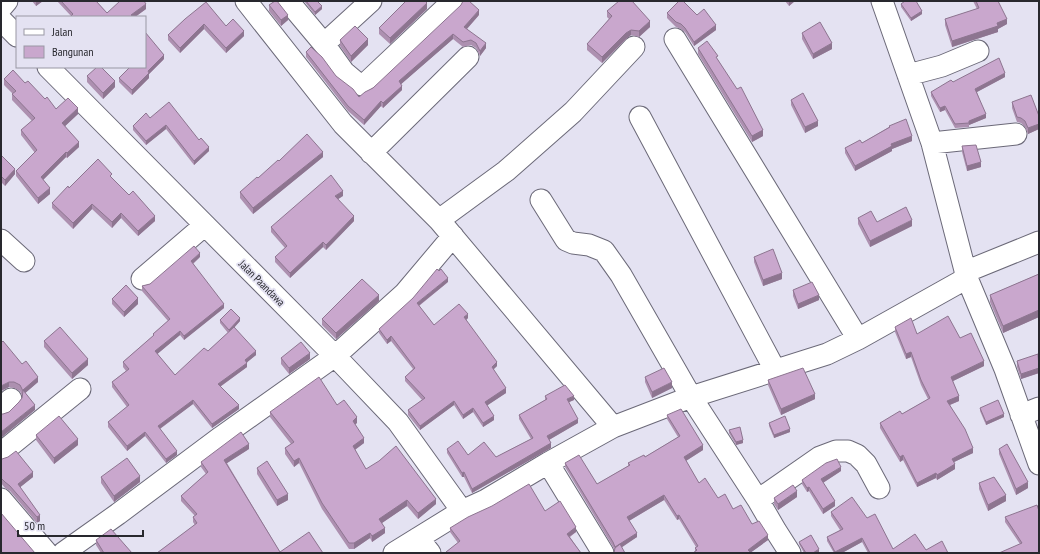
<svg xmlns="http://www.w3.org/2000/svg" width="1040" height="554" font-family="'PT Sans Narrow',sans-serif">
<style>
.lines{fill:none;stroke-linecap:round;stroke-linejoin:round}
.minor-casing{stroke:#6b6978;stroke-width:23}
.minor{stroke:#fff;stroke-width:21}
.wall{fill:#ad90b0}
.shaded-wall{fill:#8d7590}
.building{fill:#c9a7cd;stroke:#8d7590}
.labels{text-anchor:middle;stroke-width:3.5;stroke-linejoin:round;paint-order:stroke}
.street-label{font-size:11px;fill:#28282e;stroke:#e4e2f2}
</style>
<rect width="100%" height="100%" fill="#e4e2f2"/>
<g class="lines">
<defs>
<path id="minor" d="M 246,1 L 343,124 L 439,220 L 613,427
M 288,1 L 324,44 L 344,72 L 357,83 L 362,85 L 365,84 L 453,1
M 882,1 L 932,143 L 967,278 L 1005,369 L 1039,464
M 1,8 L 7,1
M 1,20 L 17,36
M 675,39 L 858,339
M 324,44 L 371,1
M 48,67 L 335,356 L 398,422 L 462,511
M 908,75 L 942,66 L 978,51
M 640,117 L 775,370
M 932,143 L 1016,134
M 371,153 L 468,57
M 541,200 L 566,240 L 573,243 L 589,245 L 604,251 L 621,275 L 691,397 L 758,500 L 776,531 L 790,553
M 439,220 L 506,171 L 573,112 L 634,47
M 1,240 L 24,261
M 965,272 L 1039,242
M 142,279 L 205,225
M 1,408 L 11,399
M 1021,415 L 1039,408
M 1,453 L 80,389
M 548,463 L 603,553
M 1,499 L 47,553
M 758,500 L 820,457 L 836,451 L 848,451 L 857,455 L 866,464 L 879,488
M 418,538 L 430,553
M 63,553 L 118,514 L 221,437 L 335,356 L 405,293 L 453,236
M 394,553 L 462,511 L 486,500 L 548,463 L 613,427 L 691,397 L 827,354 L 858,339 L 967,278"/>
</defs>
<use href="#minor" class="minor-casing"/>
<use href="#minor" class="minor"/>
</g>
<path class="wall" d="M 32,1 L 43,1 L 36,6 Z
M 57,1 L 96,1 L 107,13 L 146,9 L 135,17 L 70,17 L 71,16 Z
M 304,1 L 317,1 L 322,9 L 315,15 Z
M 404,1 L 425,1 L 427,9 L 390,44 L 379,34 L 379,28 L 405,2 Z
M 785,1 L 795,1 L 789,6 Z
M 973,1 L 998,1 L 1007,24 L 998,29 L 998,32 L 952,47 L 945,25 L 945,19 L 977,9 Z
M 901,4 L 922,14 L 911,21 L 901,7 Z
M 269,5 L 288,20 L 281,26 L 269,11 Z
M 607,11 L 650,27 L 639,37 L 631,35 L 626,39 L 602,63 L 587,50 L 587,44 L 609,19 L 607,17 Z
M 667,13 L 697,15 L 716,30 L 694,46 L 685,32 L 681,29 L 676,27 L 667,18 Z
M 479,15 L 467,29 L 486,48 L 480,56 L 476,48 L 471,45 L 463,47 L 453,39 L 401,84 L 402,90 L 383,108 L 381,106 L 364,125 L 348,111 L 306,57 L 306,52 L 336,76 L 359,97 Z
M 185,19 L 226,26 L 244,36 L 226,53 L 204,29 L 180,53 L 168,40 L 168,35 Z
M 802,33 L 832,49 L 813,59 L 802,39 Z
M 340,40 L 368,45 L 351,62 L 340,46 Z
M 698,48 L 718,60 L 763,136 L 752,142 L 698,54 Z
M 164,59 L 149,74 L 149,78 L 132,95 L 119,82 L 119,78 Z
M 87,76 L 115,87 L 103,99 L 87,82 Z
M 1005,77 L 977,92 L 986,118 L 969,125 L 969,127 L 955,128 L 945,110 L 940,112 L 931,96 L 931,92 L 953,82 Z
M 4,79 L 25,83 L 56,109 L 78,114 L 65,126 L 79,147 L 67,158 L 66,157 L 43,180 L 50,194 L 38,204 L 16,176 L 16,171 L 35,153 L 21,135 L 21,130 L 32,121 L 12,100 L 12,94 L 13,94 L 4,85 Z
M 791,100 L 818,126 L 805,133 L 791,105 Z
M 1012,102 L 1039,116 L 1039,129 L 1028,134 L 1025,127 L 1021,123 L 1017,122 L 1012,108 Z
M 150,118 L 199,140 L 209,151 L 194,165 L 166,129 L 146,145 L 133,130 L 133,126 Z
M 889,126 L 912,141 L 892,149 L 892,151 L 855,171 L 845,153 L 845,148 L 862,143 L 889,127 Z
M 962,146 L 981,167 L 967,171 L 962,152 Z
M 1,155 L 15,174 L 5,186 L 1,182 Z
M 323,157 L 253,214 L 240,198 L 240,192 L 258,178 L 279,161 Z
M 112,178 L 155,221 L 138,236 L 121,218 L 112,228 L 92,209 L 73,229 L 52,208 L 52,203 L 69,188 Z
M 343,196 L 338,199 L 354,221 L 326,250 L 323,247 L 290,278 L 275,262 L 275,257 L 285,248 L 271,232 L 271,227 Z
M 858,218 L 877,222 L 912,226 L 870,247 L 858,224 Z
M 200,257 L 193,264 L 224,308 L 184,340 L 180,335 L 157,354 L 175,375 L 208,351 L 228,333 L 220,323 L 220,320 L 240,321 L 234,328 L 256,355 L 247,362 L 247,367 L 220,387 L 239,409 L 212,428 L 193,404 L 160,429 L 177,455 L 166,463 L 145,436 L 127,451 L 108,427 L 108,422 L 127,407 L 112,387 L 112,382 L 126,371 L 123,367 L 123,362 L 153,336 L 153,334 L 168,321 L 142,291 L 142,286 L 150,284 Z
M 754,257 L 782,279 L 763,286 L 754,262 Z
M 1039,274 L 1039,317 L 1003,333 L 990,302 L 990,295 Z
M 448,282 L 419,306 L 434,325 L 468,318 L 466,320 L 497,366 L 493,369 L 506,393 L 487,405 L 494,420 L 483,427 L 473,412 L 463,419 L 454,405 L 420,430 L 408,415 L 408,410 L 422,400 L 405,381 L 405,377 L 413,369 L 391,341 L 387,344 L 379,333 L 379,329 Z
M 793,290 L 819,300 L 798,309 L 793,296 Z
M 112,299 L 138,304 L 124,317 L 112,304 Z
M 379,301 L 336,339 L 322,325 L 322,319 Z
M 895,327 L 917,334 L 960,338 L 984,366 L 953,381 L 959,401 L 950,405 L 973,453 L 954,462 L 955,469 L 937,480 L 936,478 L 917,487 L 903,460 L 900,462 L 880,428 L 880,423 L 902,414 L 928,399 L 921,385 L 911,357 L 906,359 L 895,332 Z
M 44,341 L 88,365 L 72,379 L 44,347 Z
M 1039,355 L 1039,373 L 1021,379 L 1017,367 L 1017,361 Z
M 281,358 L 310,359 L 289,374 L 281,364 Z
M 22,364 L 38,382 L 25,393 L 35,410 L 3,414 L 9,412 L 19,402 L 22,398 L 22,396 L 20,391 L 14,388 L 9,387 L 3,390 Z
M 645,377 L 672,388 L 652,398 L 645,382 Z
M 768,380 L 815,399 L 781,415 L 768,385 Z
M 545,396 L 574,400 L 569,402 L 578,423 L 549,440 L 551,448 L 472,493 L 464,477 L 462,477 L 447,453 L 447,449 L 468,455 L 496,457 L 531,439 L 519,419 L 519,415 L 545,400 Z
M 337,405 L 357,423 L 355,424 L 364,443 L 355,450 L 366,469 L 436,504 L 418,519 L 407,506 L 382,523 L 385,533 L 372,542 L 370,538 L 354,549 L 349,549 L 322,509 L 299,463 L 294,467 L 285,454 L 285,448 L 291,444 L 270,417 L 270,412 Z
M 980,408 L 1004,417 L 986,425 L 980,411 Z
M 667,415 L 703,450 L 686,461 L 699,483 L 718,498 L 752,524 L 768,540 L 750,553 L 695,551 L 695,548 L 696,547 L 679,519 L 677,520 L 664,500 L 629,521 L 637,537 L 614,550 L 613,547 L 565,467 L 565,463 L 597,484 L 628,466 L 628,463 L 645,457 L 678,437 L 667,419 Z
M 769,423 L 790,432 L 774,438 L 769,426 Z
M 729,430 L 743,443 L 736,445 L 729,433 Z
M 36,435 L 78,445 L 54,464 L 36,440 Z
M 249,449 L 227,463 L 280,552 L 157,553 L 195,525 L 193,522 L 193,517 L 195,516 L 181,501 L 181,496 L 206,474 L 201,467 L 201,462 Z
M 999,449 L 1028,488 L 1016,495 L 999,454 Z
M 1,459 L 33,477 L 20,487 L 40,521 L 37,523 L 10,491 L 5,488 L 1,483 Z
M 257,468 L 288,500 L 277,506 L 257,474 Z
M 841,471 L 823,483 L 835,506 L 823,514 L 809,491 L 807,492 L 802,484 L 802,480 Z
M 101,477 L 140,482 L 114,502 L 101,483 Z
M 979,483 L 1006,501 L 988,511 L 979,489 Z
M 797,497 L 778,510 L 774,504 L 774,498 Z
M 545,511 L 576,532 L 570,537 L 581,553 L 446,553 L 446,552 L 458,543 L 450,532 L 450,528 Z
M 831,512 L 867,518 L 893,549 L 926,550 L 948,553 L 868,553 L 862,542 L 842,553 L 834,553 L 827,541 L 827,537 L 840,530 L 831,516 Z
M 1005,517 L 1039,553 L 1020,544 L 1005,522 Z
M 96,540 L 132,553 L 101,553 L 96,545 Z
M 799,542 L 819,552 L 818,553 L 804,553 L 799,544 Z"/>
<path class="shaded-wall" d="M 36,1 L 43,1 L 36,6 Z
M 789,1 L 795,1 L 789,6 Z
M 427,3 L 427,9 L 390,44 L 390,38 Z
M 146,4 L 146,9 L 135,17 L 131,17 L 131,15 Z
M 322,6 L 322,9 L 315,15 L 315,12 Z
M 479,10 L 479,15 L 464,32 L 464,27 Z
M 922,11 L 922,14 L 911,21 L 911,18 Z
M 288,15 L 288,20 L 281,26 L 281,20 Z
M 1007,19 L 1007,24 L 998,29 L 998,32 L 952,47 L 952,41 Z
M 650,21 L 650,27 L 639,37 L 639,31 Z
M 204,24 L 204,29 L 180,53 L 180,48 Z
M 716,25 L 716,30 L 694,46 L 694,42 Z
M 631,30 L 631,35 L 626,39 L 602,63 L 602,57 L 626,33 Z
M 244,31 L 244,36 L 226,53 L 226,48 Z
M 453,34 L 453,39 L 399,86 L 399,81 Z
M 368,39 L 368,45 L 351,62 L 351,56 Z
M 486,43 L 486,48 L 480,56 L 480,51 Z
M 832,43 L 832,49 L 813,59 L 813,54 Z
M 164,55 L 164,59 L 149,74 L 149,78 L 132,95 L 132,90 L 148,71 Z
M 1005,73 L 1005,77 L 975,93 L 975,89 Z
M 115,81 L 115,87 L 103,99 L 103,93 Z
M 402,86 L 402,90 L 383,108 L 383,103 Z
M 381,101 L 381,106 L 364,125 L 364,120 Z
M 945,106 L 945,110 L 940,112 L 940,108 Z
M 78,108 L 78,114 L 62,129 L 62,123 Z
M 986,114 L 986,118 L 969,125 L 969,121 Z
M 818,121 L 818,126 L 805,133 L 805,127 Z
M 1039,124 L 1039,129 L 1028,134 L 1028,128 Z
M 166,125 L 166,129 L 146,145 L 146,141 Z
M 763,130 L 763,136 L 752,142 L 752,136 Z
M 912,136 L 912,141 L 892,149 L 892,151 L 855,171 L 855,166 L 891,144 Z
M 79,142 L 79,147 L 67,158 L 67,153 Z
M 209,147 L 209,151 L 194,165 L 194,161 Z
M 66,152 L 66,157 L 41,182 L 41,177 Z
M 323,152 L 323,157 L 253,214 L 253,208 Z
M 981,162 L 981,167 L 967,171 L 967,166 Z
M 15,169 L 15,174 L 5,186 L 5,180 Z
M 50,188 L 50,194 L 38,204 L 38,198 Z
M 343,191 L 343,196 L 335,201 L 335,196 Z
M 92,204 L 92,209 L 73,229 L 73,223 Z
M 121,213 L 121,218 L 112,228 L 112,222 Z
M 155,216 L 155,221 L 138,236 L 138,231 Z
M 354,216 L 354,221 L 326,250 L 326,245 Z
M 912,220 L 912,226 L 870,247 L 870,241 Z
M 323,242 L 323,247 L 290,278 L 290,273 Z
M 200,253 L 200,257 L 191,265 L 191,261 Z
M 782,273 L 782,279 L 763,286 L 763,280 Z
M 448,278 L 448,282 L 417,307 L 417,303 Z
M 379,295 L 379,301 L 336,339 L 336,333 Z
M 819,295 L 819,300 L 798,309 L 798,304 Z
M 138,298 L 138,304 L 124,317 L 124,312 Z
M 224,304 L 224,308 L 184,340 L 184,336 Z
M 1039,310 L 1039,317 L 1003,333 L 1003,326 Z
M 468,314 L 468,318 L 464,322 L 464,317 Z
M 240,318 L 240,321 L 229,333 L 229,330 Z
M 180,331 L 180,335 L 155,356 L 155,351 Z
M 391,336 L 391,341 L 387,344 L 387,340 Z
M 256,351 L 256,355 L 245,364 L 245,360 Z
M 911,352 L 911,357 L 906,359 L 906,354 Z
M 310,353 L 310,359 L 289,374 L 289,368 Z
M 88,359 L 88,365 L 72,379 L 72,373 Z
M 984,361 L 984,366 L 951,382 L 951,377 Z
M 497,362 L 497,366 L 492,371 L 492,367 Z
M 247,363 L 247,367 L 218,388 L 218,384 Z
M 1039,368 L 1039,373 L 1021,379 L 1021,374 Z
M 38,377 L 38,382 L 23,395 L 23,390 Z
M 9,382 L 9,387 L 3,390 L 1,392 L 1,386 Z
M 672,382 L 672,388 L 652,398 L 652,392 Z
M 506,388 L 506,393 L 485,407 L 485,402 Z
M 815,394 L 815,399 L 781,415 L 781,409 Z
M 574,396 L 574,400 L 567,403 L 567,399 Z
M 959,396 L 959,401 L 947,406 L 947,401 Z
M 193,400 L 193,404 L 158,430 L 158,426 Z
M 454,401 L 454,405 L 420,430 L 420,426 Z
M 35,405 L 35,410 L 1,438 L 1,432 Z
M 239,405 L 239,409 L 212,428 L 212,424 Z
M 473,408 L 473,412 L 463,419 L 463,415 Z
M 1004,414 L 1004,417 L 986,425 L 986,422 Z
M 494,416 L 494,420 L 483,427 L 483,423 Z
M 357,417 L 357,423 L 353,426 L 353,421 Z
M 578,419 L 578,423 L 547,441 L 547,436 Z
M 790,429 L 790,432 L 774,438 L 774,435 Z
M 145,432 L 145,436 L 127,451 L 127,446 Z
M 364,438 L 364,443 L 353,451 L 353,446 Z
M 78,439 L 78,445 L 54,464 L 54,458 Z
M 743,440 L 743,443 L 736,445 L 736,442 Z
M 551,443 L 551,448 L 472,493 L 472,489 Z
M 249,444 L 249,449 L 224,465 L 224,460 Z
M 703,445 L 703,450 L 684,462 L 684,457 Z
M 973,448 L 973,453 L 952,463 L 952,459 Z
M 177,451 L 177,455 L 166,463 L 166,459 Z
M 903,455 L 903,460 L 900,462 L 900,457 Z
M 299,458 L 299,463 L 294,467 L 294,461 Z
M 955,464 L 955,469 L 937,480 L 937,475 Z
M 841,467 L 841,471 L 821,484 L 821,479 Z
M 33,472 L 33,477 L 18,489 L 18,484 Z
M 464,472 L 464,477 L 462,477 L 462,473 Z
M 936,473 L 936,478 L 917,487 L 917,483 Z
M 140,476 L 140,482 L 114,502 L 114,496 Z
M 1028,482 L 1028,488 L 1016,495 L 1016,489 Z
M 809,487 L 809,491 L 807,492 L 807,488 Z
M 797,491 L 797,497 L 778,510 L 778,504 Z
M 288,494 L 288,500 L 277,506 L 277,500 Z
M 664,495 L 664,500 L 627,522 L 627,517 Z
M 1006,495 L 1006,501 L 988,511 L 988,505 Z
M 436,499 L 436,504 L 418,519 L 418,513 Z
M 407,500 L 407,506 L 379,525 L 379,519 Z
M 835,501 L 835,506 L 823,514 L 823,509 Z
M 40,515 L 40,521 L 37,523 L 37,517 Z
M 679,515 L 679,519 L 677,520 L 677,516 Z
M 576,527 L 576,532 L 567,538 L 567,534 Z
M 385,528 L 385,533 L 372,542 L 372,536 Z
M 370,533 L 370,538 L 354,549 L 354,543 Z
M 637,533 L 637,537 L 615,552 L 615,547 Z
M 768,535 L 768,540 L 750,553 L 748,550 Z
M 862,538 L 862,542 L 842,553 L 835,553 L 835,552 Z
M 819,549 L 819,552 L 818,553 L 813,553 Z"/>
<path class="building" d="M 61,1 L 96,1 L 107,13 L 120,1 L 144,1 L 146,4 L 131,15 L 133,17 L 70,17 L 73,14 Z
M 275,1 L 277,1 L 288,15 L 281,20 L 269,5 Z
M 306,1 L 317,1 L 322,6 L 315,12 Z
M 406,1 L 425,1 L 427,3 L 390,38 L 379,28 Z
M 463,1 L 469,1 L 479,10 L 464,27 L 486,43 L 480,51 L 476,43 L 471,40 L 463,42 L 453,34 L 399,81 L 402,86 L 383,103 L 381,101 L 364,120 L 348,106 L 306,52 L 311,47 L 322,57 L 336,76 L 353,89 L 359,97 L 365,92 L 373,88 L 461,5 Z
M 619,1 L 632,1 L 650,21 L 639,31 L 631,30 L 626,33 L 602,57 L 587,44 L 612,16 L 607,11 Z
M 679,1 L 683,1 L 697,15 L 704,9 L 716,25 L 694,42 L 685,28 L 681,24 L 676,22 L 667,13 Z
M 905,1 L 916,1 L 922,11 L 911,18 L 901,4 Z
M 976,1 L 998,1 L 1007,19 L 997,23 L 998,26 L 952,41 L 945,19 L 979,8 Z
M 206,2 L 226,26 L 233,19 L 244,31 L 226,48 L 204,24 L 180,48 L 168,35 L 185,19 Z
M 820,22 L 832,43 L 813,54 L 802,33 Z
M 355,26 L 368,39 L 351,56 L 340,40 Z
M 145,32 L 164,55 L 148,71 L 149,73 L 132,90 L 119,78 L 130,67 L 145,67 Z
M 707,41 L 718,56 L 716,57 L 737,89 L 741,87 L 763,130 L 752,136 L 698,48 Z
M 999,58 L 1005,73 L 975,89 L 986,114 L 969,121 L 969,123 L 955,124 L 945,106 L 940,108 L 931,92 L 951,80 L 953,82 Z
M 97,67 L 101,67 L 115,81 L 103,93 L 87,76 Z
M 13,70 L 25,83 L 28,81 L 45,99 L 47,97 L 56,109 L 68,98 L 78,108 L 62,123 L 79,142 L 67,153 L 66,152 L 41,177 L 50,188 L 38,198 L 16,171 L 37,150 L 21,130 L 35,118 L 12,94 L 16,91 L 4,79 Z
M 803,93 L 818,121 L 805,127 L 791,100 Z
M 1031,95 L 1039,116 L 1039,124 L 1028,128 L 1025,121 L 1021,118 L 1017,117 L 1012,102 Z
M 169,102 L 199,140 L 201,138 L 209,147 L 194,161 L 166,125 L 146,141 L 133,126 L 146,113 L 150,118 Z
M 906,119 L 912,136 L 891,144 L 892,146 L 855,166 L 845,148 L 860,140 L 862,143 L 890,127 L 889,126 Z
M 307,134 L 323,152 L 253,208 L 240,192 L 257,177 L 258,178 L 278,160 L 279,161 Z
M 976,145 L 981,162 L 967,166 L 962,146 Z
M 1,155 L 15,169 L 5,180 L 1,176 Z
M 98,159 L 112,174 L 110,176 L 129,195 L 133,191 L 155,216 L 138,231 L 121,213 L 112,222 L 92,204 L 73,223 L 52,203 L 68,186 L 69,188 Z
M 331,175 L 343,191 L 335,196 L 354,216 L 326,245 L 323,242 L 290,273 L 275,257 L 287,246 L 271,227 Z
M 906,207 L 912,220 L 870,241 L 858,218 L 871,211 L 877,222 Z
M 194,246 L 200,253 L 191,261 L 224,304 L 184,336 L 180,331 L 155,351 L 175,375 L 204,348 L 208,351 L 234,327 L 256,351 L 245,360 L 247,363 L 218,384 L 239,405 L 212,424 L 193,400 L 158,426 L 177,451 L 166,459 L 145,432 L 127,446 L 108,422 L 129,405 L 112,382 L 129,369 L 123,362 L 154,335 L 153,334 L 170,319 L 142,286 L 150,284 Z
M 773,249 L 782,273 L 763,280 L 754,257 Z
M 437,269 L 439,271 L 441,269 L 448,278 L 417,303 L 434,325 L 459,304 L 468,314 L 464,317 L 497,362 L 492,367 L 506,388 L 485,402 L 494,416 L 483,423 L 473,408 L 463,415 L 454,401 L 420,426 L 408,410 L 425,398 L 405,377 L 415,368 L 391,336 L 387,340 L 379,329 L 413,298 Z
M 1039,274 L 1039,310 L 1003,326 L 990,295 Z
M 362,279 L 379,295 L 336,333 L 322,319 Z
M 812,282 L 819,295 L 798,304 L 793,290 Z
M 126,285 L 138,298 L 124,312 L 112,299 Z
M 231,309 L 240,318 L 229,330 L 220,320 Z
M 948,316 L 960,338 L 971,333 L 984,361 L 951,377 L 959,396 L 947,401 L 965,429 L 973,448 L 952,459 L 955,464 L 937,475 L 936,473 L 917,483 L 903,455 L 900,457 L 880,423 L 900,411 L 902,414 L 930,398 L 921,380 L 911,352 L 906,354 L 895,327 L 911,318 L 917,334 Z
M 60,327 L 88,359 L 72,373 L 44,341 Z
M 3,341 L 22,364 L 26,361 L 38,377 L 23,390 L 35,405 L 1,432 L 1,414 L 3,414 L 9,412 L 19,402 L 22,398 L 23,391 L 20,385 L 14,382 L 9,382 L 1,386 L 1,343 Z
M 301,342 L 310,353 L 289,368 L 281,358 Z
M 1038,354 L 1039,368 L 1021,374 L 1017,361 Z
M 664,368 L 672,382 L 652,392 L 645,377 Z
M 803,368 L 815,394 L 781,409 L 768,380 Z
M 319,377 L 337,405 L 344,400 L 357,417 L 353,421 L 364,438 L 353,446 L 366,469 L 379,461 L 396,446 L 436,499 L 418,513 L 407,500 L 379,519 L 385,528 L 372,536 L 370,533 L 354,543 L 349,543 L 322,503 L 299,458 L 294,461 L 285,448 L 294,442 L 270,412 Z
M 565,385 L 574,396 L 567,399 L 578,419 L 547,436 L 551,443 L 472,489 L 464,472 L 462,473 L 447,449 L 458,441 L 468,455 L 484,442 L 496,457 L 533,438 L 519,415 L 547,399 L 545,396 Z
M 998,400 L 1004,414 L 986,422 L 980,408 Z
M 681,409 L 703,445 L 684,457 L 699,483 L 705,478 L 718,498 L 725,494 L 733,509 L 741,505 L 752,524 L 759,521 L 768,535 L 748,550 L 751,553 L 693,553 L 697,550 L 695,548 L 698,546 L 679,515 L 677,516 L 664,495 L 627,517 L 637,533 L 615,547 L 613,542 L 565,463 L 579,455 L 597,484 L 630,465 L 628,463 L 644,455 L 645,457 L 680,436 L 667,415 Z
M 59,416 L 78,439 L 54,458 L 36,435 Z
M 785,416 L 790,429 L 774,435 L 769,423 Z
M 740,427 L 743,440 L 736,442 L 729,430 Z
M 241,432 L 249,444 L 224,460 L 280,552 L 309,532 L 323,553 L 157,553 L 197,523 L 193,517 L 197,514 L 181,496 L 208,472 L 201,462 Z
M 1007,444 L 1028,482 L 1016,489 L 999,449 Z
M 16,451 L 33,472 L 18,484 L 40,515 L 37,517 L 10,486 L 5,482 L 1,478 L 1,459 L 2,459 L 8,457 Z
M 127,458 L 140,476 L 114,496 L 101,477 Z
M 837,459 L 841,467 L 821,479 L 835,501 L 823,509 L 809,487 L 807,488 L 802,480 L 826,463 Z
M 267,461 L 288,494 L 277,500 L 257,468 Z
M 994,477 L 1006,495 L 988,505 L 979,483 Z
M 529,484 L 545,511 L 560,501 L 576,527 L 567,534 L 581,553 L 446,553 L 446,552 L 460,541 L 450,528 L 468,517 L 492,506 Z
M 793,485 L 797,491 L 778,504 L 774,498 Z
M 852,497 L 867,518 L 875,514 L 893,549 L 915,534 L 926,550 L 942,541 L 948,553 L 870,553 L 862,538 L 835,552 L 827,537 L 843,529 L 831,512 Z
M 1037,505 L 1039,511 L 1039,553 L 999,553 L 1022,543 L 1005,517 Z
M 1,513 L 35,553 L 1,553 Z
M 111,529 L 132,553 L 104,553 L 96,540 Z
M 811,535 L 819,549 L 813,553 L 806,553 L 799,542 Z
M 620,544 L 625,553 L 614,553 L 615,548 Z"/>
<g class="labels">
<g class="street-label">
<text transform="translate(262 283) rotate(45)" y="4">Jalan Paandawa</text>
</g>
</g>
<rect width="1040" height="554" fill="none" stroke="#28282e" stroke-width="4"/>
<rect x="16" y="16" width="130" height="52" fill="#e4e2f2" stroke="#9998a4"/>
<rect x="24" y="29" width="20" height="6" fill="#ffffff" stroke="#9998a4"/>
<text x="52" y="36" font-size="12" fill="#28282e">Jalan</text>
<rect x="24" y="46" width="20" height="12" fill="#c9a7cd" stroke="#9998a4"/>
<text x="52" y="56" font-size="12" fill="#28282e">Bangunan</text>
<path d="M18 530v6h125v-6" fill="none" stroke="#28282e" stroke-width="2"/>
<text x="24" y="530" font-size="12" fill="#28282e" stroke="#e4e2f2" stroke-width="3" paint-order="stroke">50 m</text>
</svg>
